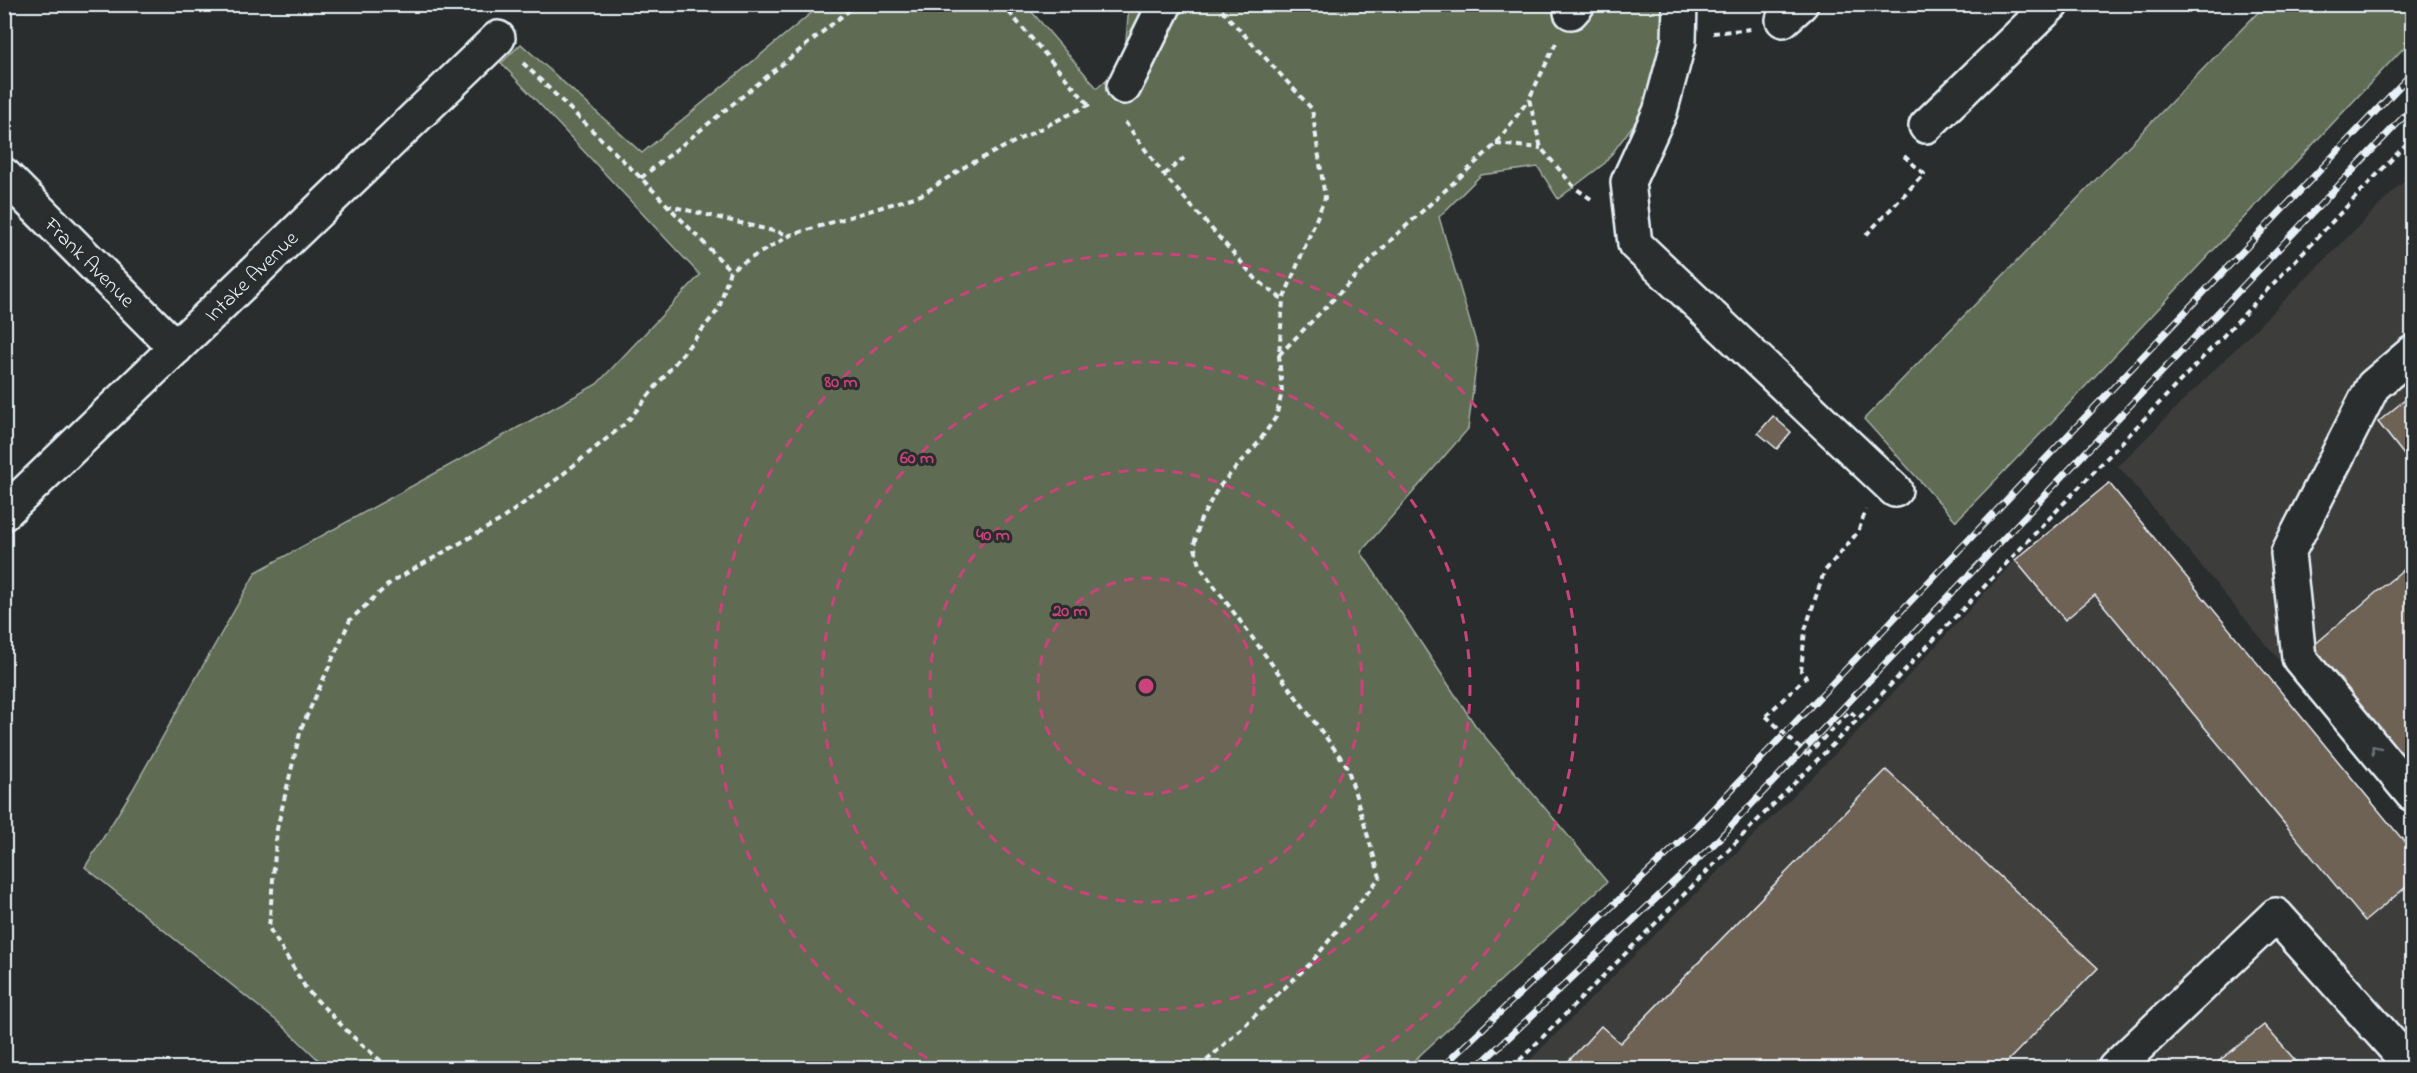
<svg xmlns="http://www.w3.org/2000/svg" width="2417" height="1073" font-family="'Indie Flower',sans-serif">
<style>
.built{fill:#3e3d3a}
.green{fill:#5f6c53;stroke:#a4aea6;stroke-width:1.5}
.building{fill:#6e6255;stroke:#e8f1f8;stroke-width:1.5}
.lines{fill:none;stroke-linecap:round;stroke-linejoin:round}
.minor-casing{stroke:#e8f1f8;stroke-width:38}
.path{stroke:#e8f1f8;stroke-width:4;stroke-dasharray:6 4.5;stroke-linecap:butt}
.minor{stroke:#2a2d2e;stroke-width:33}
.rail-casing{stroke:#e8f1f8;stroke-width:7}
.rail{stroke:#2a2d2e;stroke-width:4.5;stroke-dasharray:14;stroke-linecap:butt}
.path-bridge{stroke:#e8f1f8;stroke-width:4;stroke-dasharray:6 4.5;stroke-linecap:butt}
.oneway{stroke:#6c7275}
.ring{fill:none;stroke:#ca437a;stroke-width:3;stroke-dasharray:10 8}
.labels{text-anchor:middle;stroke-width:6;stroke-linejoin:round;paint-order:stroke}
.street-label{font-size:21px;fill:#e8f1f8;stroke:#2a2d2e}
.centre{fill:#ca437a;stroke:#2a2d2e;stroke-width:3}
.ring-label{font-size:18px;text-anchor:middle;font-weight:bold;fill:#ca437a;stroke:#2a2d2e;stroke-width:6;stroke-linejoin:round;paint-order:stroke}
</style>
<rect width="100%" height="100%" fill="#2a2d2e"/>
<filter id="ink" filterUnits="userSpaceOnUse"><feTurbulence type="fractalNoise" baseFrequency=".0167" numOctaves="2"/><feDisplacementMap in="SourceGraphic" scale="12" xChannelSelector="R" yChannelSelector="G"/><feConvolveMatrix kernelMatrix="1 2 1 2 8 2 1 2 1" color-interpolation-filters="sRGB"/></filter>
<g filter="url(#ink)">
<path class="built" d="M 2412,173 L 2412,820 L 2118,466 Z
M 2109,483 L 2412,851 L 2412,1068 L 1522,1068 L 1855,734 L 2015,560 Z"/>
<path class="green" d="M 821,5 L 1026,5 L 1097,88 L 1124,64 L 1129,5 L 1666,5 L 1666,38 L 1645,109 L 1605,163 L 1558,199 L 1538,167 L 1481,175 L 1439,217 L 1478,349 L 1468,429 L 1361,552 L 1475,725 L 1607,882 L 1406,1068 L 327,1068 L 283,1026 L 85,867 L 132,791 L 256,572 L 597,384 L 700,275 L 501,63 L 521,44 L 642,153 Z
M 2265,5 L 2412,5 L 2412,39 L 2050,424 L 1956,521 L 1864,419 Z"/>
<path class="building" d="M 2412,394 L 2412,465 L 2378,422 Z
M 1773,416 L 1791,432 L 1777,449 L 1758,433 Z
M 2109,483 L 2412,851 L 2412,882 L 2365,921 L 2095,595 L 2065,620 L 2015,560 Z
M 2412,562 L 2412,775 L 2307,651 Z
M 1886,770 L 2098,968 L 2001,1068 L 1562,1068 L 1601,1026 L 1620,1043 Z
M 2264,1025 L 2302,1068 L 2225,1068 L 2219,1061 Z"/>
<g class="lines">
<defs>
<path id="minor" d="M 1680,4 L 1679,41 L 1660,112 L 1628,182 L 1635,244 L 1895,490
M 1571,12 L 1578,4
M 1783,20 L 1801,4
M 1124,87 L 1165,4
M 1926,126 L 2052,4
M 4,175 L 176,348
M 2412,353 L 2373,386 L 2288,553 L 2299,658 L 2412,794
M 4,513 L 498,38
M 2115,1068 L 2276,915 L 2412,1067"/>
</defs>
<use href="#minor" class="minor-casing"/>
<path class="path" d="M 1002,4 L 1088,104
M 1713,33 L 1751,29
M 1556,43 L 1529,99 L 1541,148 L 1575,188 L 1594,201
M 523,63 L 641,178 L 730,270
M 1125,122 L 1164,175 L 1256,279 L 1283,300
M 1496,144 L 1541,148
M 1164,175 L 1184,158
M 641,178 L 857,4
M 666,205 L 790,235
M 1866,235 L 1924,174 L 1904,156
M 1279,355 L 1394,237 L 1496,144 L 1529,99
M 1766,716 L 1806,677 L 1801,671 L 1805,630 L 1824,572 L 1858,532 L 1866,510
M 1807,755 L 1850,711 L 1858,719
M 389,1068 L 352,1036 L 307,990 L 269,928 L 277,829 L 301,729 L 350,620 L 391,582 L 499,521 L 557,479 L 627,422 L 719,309 L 730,270 L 791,235 L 921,195 L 966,166 L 1092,103
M 1199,1068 L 1311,963 L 1380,877 L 1347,766 L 1201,568 L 1194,545 L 1200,521 L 1218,488 L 1258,443 L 1276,417 L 1282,392 L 1279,355 L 1283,300 L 1325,198 L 1312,109 L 1216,4
M 1512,1068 L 1858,719 L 2412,138"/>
<use href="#minor" class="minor"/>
<defs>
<path id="rail" d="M 1441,1068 L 1696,827 L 2412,73
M 1476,1068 L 1714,844 L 2412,108"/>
</defs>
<use href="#rail" class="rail-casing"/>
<use href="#rail" class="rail"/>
<path class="path-bridge" d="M 1766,716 L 1807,755"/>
</g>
<defs><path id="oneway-chevron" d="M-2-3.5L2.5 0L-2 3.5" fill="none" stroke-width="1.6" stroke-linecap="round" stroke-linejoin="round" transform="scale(1.5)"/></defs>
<use class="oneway" href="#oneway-chevron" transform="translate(2375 749) rotate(-130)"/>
</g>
<circle cx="1146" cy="686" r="108" fill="#ca437a" fill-opacity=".12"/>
<g class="ring">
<circle cx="1146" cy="686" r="108"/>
<circle cx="1146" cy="686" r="216"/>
<circle cx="1146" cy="686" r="324"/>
<path d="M943 1067A432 432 0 1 1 1349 1067"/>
</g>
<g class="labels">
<g class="street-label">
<text transform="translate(90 262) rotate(45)" y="7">Frank Avenue</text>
<text transform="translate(251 276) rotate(-44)" y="7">Intake Avenue</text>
</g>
</g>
<circle cx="1146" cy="686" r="9" class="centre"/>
<g class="ring-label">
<text x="841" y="387">80 m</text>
<text x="917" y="463">60 m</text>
<text x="993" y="540">40 m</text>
<text x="1070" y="616">20 m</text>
</g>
<rect width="2417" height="1073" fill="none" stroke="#2a2d2e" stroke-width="24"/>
<rect x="12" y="12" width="2393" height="1049" fill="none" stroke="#e8f1f8" stroke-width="2" filter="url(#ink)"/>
</svg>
